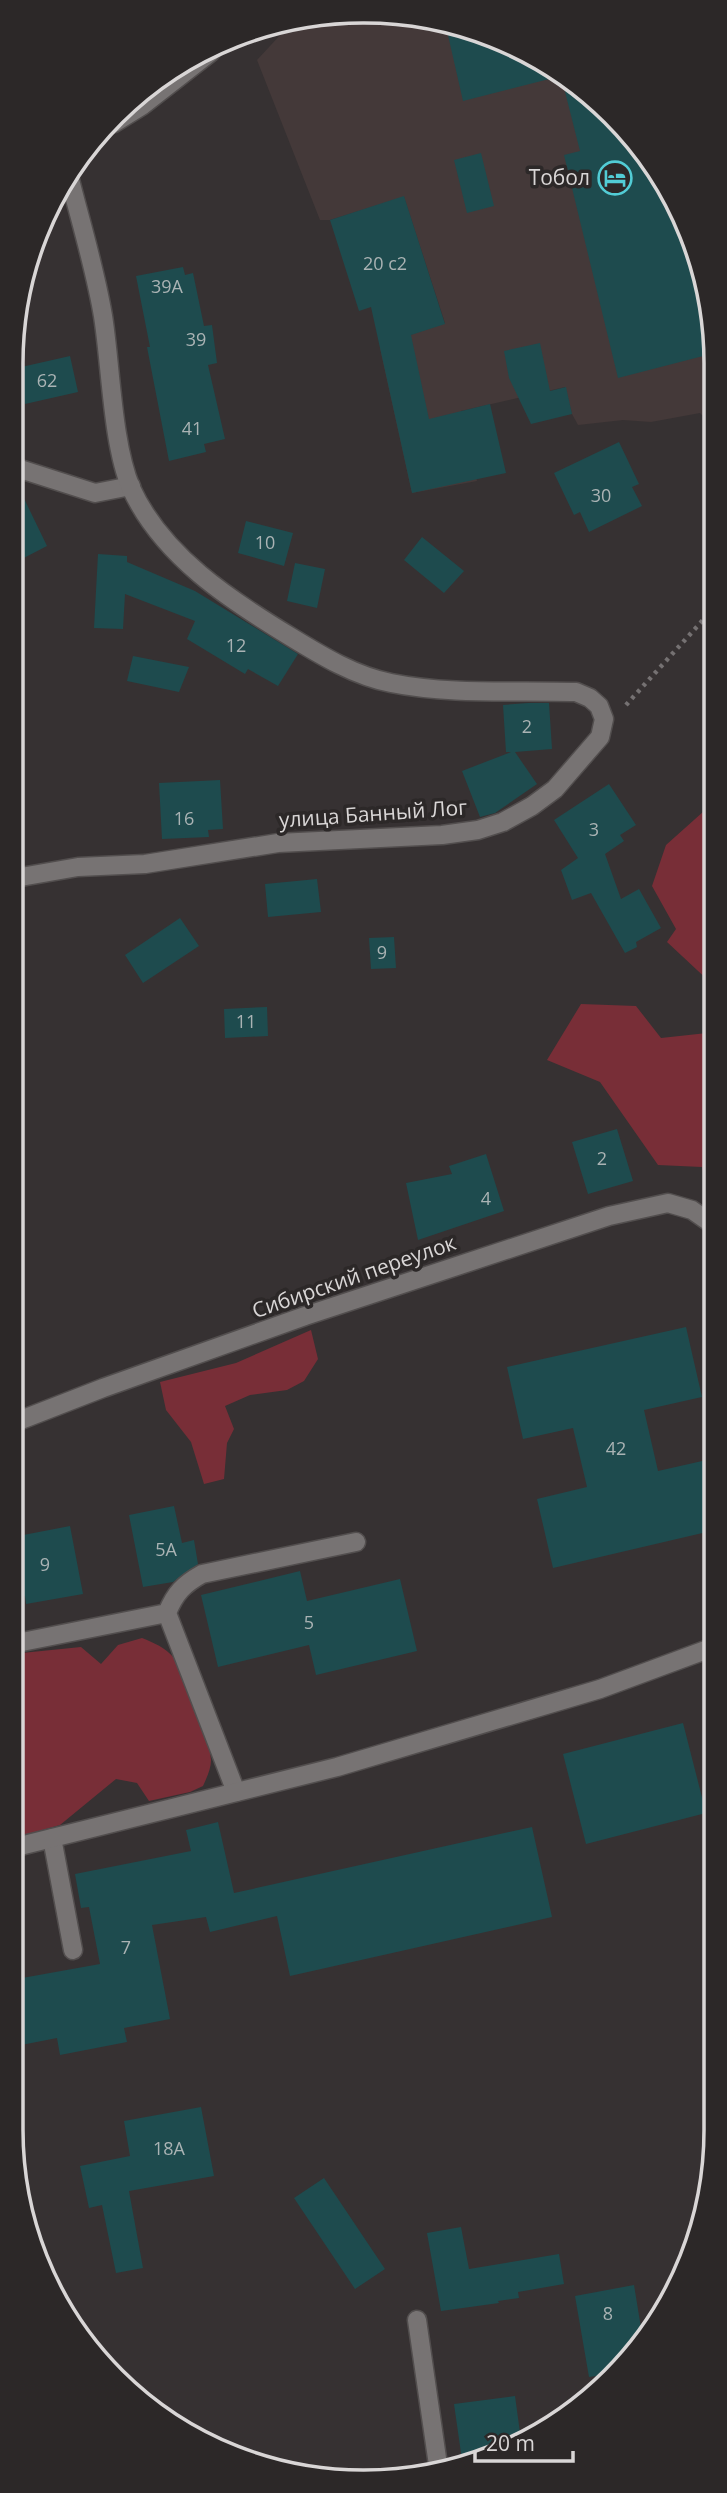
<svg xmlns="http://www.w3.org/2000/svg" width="727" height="2493" font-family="'Open Sans',sans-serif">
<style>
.built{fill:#443939}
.green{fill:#782e37}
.building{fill:#1e4b4e}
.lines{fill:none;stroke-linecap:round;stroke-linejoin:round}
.service-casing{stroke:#524e4e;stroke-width:21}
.minor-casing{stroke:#524e4e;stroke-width:21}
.path{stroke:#757172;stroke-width:4.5;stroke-dasharray:3.5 5;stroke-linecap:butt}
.service{stroke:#777373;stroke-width:18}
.minor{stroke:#777373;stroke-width:18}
.labels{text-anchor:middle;stroke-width:7;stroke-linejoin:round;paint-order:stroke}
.number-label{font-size:18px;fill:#aab3b4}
.poi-label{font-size:21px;fill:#d9d6d6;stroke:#2c2828;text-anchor:end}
.street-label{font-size:21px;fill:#d9d6d6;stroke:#2c2828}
.rim{fill:none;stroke:#d9d6d6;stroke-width:3.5}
</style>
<rect width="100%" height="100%" fill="#363132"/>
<path class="built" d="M 297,17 L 433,17 L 540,58 L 629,130 L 680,208 L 714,318 L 713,427 L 700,413 L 651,422 L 623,420 L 578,425 L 572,414 L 565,387 L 461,411 L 477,481 L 412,493 L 380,348 L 381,345 L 445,323 L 404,197 L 330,220 L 320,220 L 257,60 Z"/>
<path class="green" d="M 713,803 L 712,984 L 667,942 L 676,929 L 652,886 L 666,845 Z
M 581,1004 L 636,1006 L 661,1038 L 707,1033 L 712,1036 L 712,1201 L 709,1199 L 702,1167 L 658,1165 L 600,1082 L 547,1060 Z
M 311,1330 L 318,1359 L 304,1381 L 287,1390 L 250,1395 L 225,1406 L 234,1429 L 227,1443 L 224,1479 L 204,1484 L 191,1442 L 166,1410 L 160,1382 L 236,1363 Z
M 142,1638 C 154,1643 165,1647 174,1658 C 186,1673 211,1741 211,1760 C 211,1769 207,1777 203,1786 L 190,1792 L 149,1801 L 137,1783 L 116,1779 L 60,1825 L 14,1838 L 12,1836 L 12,1654 L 81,1647 L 101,1664 L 118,1645 Z"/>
<path class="building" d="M 445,22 L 540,58 L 629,130 L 676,202 L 708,320 L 702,322 L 711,354 L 618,378 L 564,155 L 580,151 L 561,76 L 463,101 Z
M 481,153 L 494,206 L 467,213 L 454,160 Z
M 404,196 L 445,324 L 411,335 L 429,419 L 490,404 L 506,473 L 412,493 L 371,307 L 359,311 L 330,220 Z
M 183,267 L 185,275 L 193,273 L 204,326 L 212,325 L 217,363 L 208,365 L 225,439 L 204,444 L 206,452 L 169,461 L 147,347 L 150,347 L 136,276 Z
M 540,343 L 550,391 L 566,387 L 572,414 L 531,424 L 509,378 L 504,351 Z
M 70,356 L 78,392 L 25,404 L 17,368 Z
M 619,442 L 639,484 L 632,487 L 642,506 L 589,532 L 580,512 L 574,515 L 554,473 Z
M 17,484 L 47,546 L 16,562 L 16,536 Z
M 246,521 L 293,533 L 284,566 L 238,553 Z
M 422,537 L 464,571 L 444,593 L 404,560 Z
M 98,554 L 127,556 L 127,562 L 195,591 L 298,654 L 278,686 L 248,669 L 245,674 L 187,639 L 195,621 L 125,594 L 123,629 L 94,628 Z
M 295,563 L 325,569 L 317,608 L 287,601 Z
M 133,656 L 189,667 L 179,692 L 127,681 Z
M 528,703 L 549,703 L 552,749 L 515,752 L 537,784 L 495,813 L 480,817 L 462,771 L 511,752 L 506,752 L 503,705 Z
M 220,780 L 223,829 L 208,830 L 209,837 L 162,839 L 159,783 Z
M 609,784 L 636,825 L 620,835 L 624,841 L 605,854 L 621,899 L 639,889 L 661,928 L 636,942 L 637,947 L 625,953 L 591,893 L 572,900 L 561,870 L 578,858 L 554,820 Z
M 317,879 L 321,912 L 268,917 L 265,884 Z
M 180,918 L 199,946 L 143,983 L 125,955 Z
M 394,937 L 396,968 L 371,969 L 369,938 Z
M 267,1007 L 268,1036 L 225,1038 L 224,1009 Z
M 617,1129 L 633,1181 L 588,1194 L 572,1142 Z
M 486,1154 L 504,1211 L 418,1240 L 406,1183 L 452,1174 L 449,1166 Z
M 686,1327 L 702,1397 L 644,1410 L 658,1471 L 711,1459 L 711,1531 L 553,1568 L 537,1499 L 587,1487 L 573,1428 L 523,1439 L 507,1367 Z
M 174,1506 L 182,1543 L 194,1540 L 198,1564 L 173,1582 L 143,1587 L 129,1515 Z
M 70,1526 L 83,1594 L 26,1604 L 25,1596 L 12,1599 L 13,1537 Z
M 300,1571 L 307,1601 L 400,1579 L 417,1651 L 316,1675 L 309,1645 L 218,1667 L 201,1595 Z
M 683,1723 L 706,1813 L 586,1844 L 563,1754 Z
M 218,1822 L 234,1893 L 532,1827 L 552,1917 L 290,1976 L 277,1916 L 210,1932 L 206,1917 L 152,1925 L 170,2019 L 124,2028 L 127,2042 L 60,2055 L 57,2038 L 11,2047 L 11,1980 L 100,1964 L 89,1907 L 81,1908 L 75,1874 L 191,1851 L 186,1830 Z
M 201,2107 L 214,2176 L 129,2191 L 143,2268 L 116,2273 L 102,2205 L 89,2208 L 80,2166 L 130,2156 L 124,2121 Z
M 324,2178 L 385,2269 L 355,2289 L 294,2198 Z
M 461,2227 L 469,2269 L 559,2254 L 564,2284 L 518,2292 L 519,2298 L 498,2301 L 499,2303 L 441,2311 L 427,2233 Z
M 634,2285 L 643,2340 L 609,2374 L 589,2377 L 575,2296 Z
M 515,2396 L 521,2440 L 463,2467 L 454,2404 Z"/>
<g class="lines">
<defs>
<path id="service" d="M 17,468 L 95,493 L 131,486
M 12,1644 L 167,1613
M 236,1792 L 167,1613 C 175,1593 184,1584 202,1574 L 356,1542
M 52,1838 L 73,1950
M 417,2320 L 439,2472"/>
<path id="minor" d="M 114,123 L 143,105 L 211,52
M 15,878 L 78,867 L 145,864 L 278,843 L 442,835 L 478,830 L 503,822 L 532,806 L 555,789 L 600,737 L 604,719 L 599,706 L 590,698 L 576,692 C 516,690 450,695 391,683 C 355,676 322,656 291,637 C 230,600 162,556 131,488 C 112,443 111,366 103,316 C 95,268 80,220 68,172
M 13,1423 L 103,1388 L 305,1316 L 609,1216 L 668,1203 L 692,1210 L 712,1224
M 12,1848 L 337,1767 L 600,1689 L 711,1648"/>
</defs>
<use href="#service" class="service-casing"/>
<use href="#minor" class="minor-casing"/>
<path class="path" d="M 626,705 L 713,609"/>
<use href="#service" class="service"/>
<use href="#minor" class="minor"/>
</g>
<defs>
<symbol id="hotel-ring" viewBox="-11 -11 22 22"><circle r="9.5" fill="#2c2828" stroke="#52ccd5" stroke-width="1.5"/><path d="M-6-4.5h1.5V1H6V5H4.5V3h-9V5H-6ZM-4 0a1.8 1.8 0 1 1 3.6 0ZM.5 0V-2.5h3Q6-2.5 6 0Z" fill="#52ccd5"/></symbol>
</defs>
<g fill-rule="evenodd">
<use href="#hotel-ring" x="596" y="159" width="38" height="38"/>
</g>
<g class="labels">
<g class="number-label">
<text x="385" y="270">20 с2</text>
<text x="167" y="293">39А</text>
<text x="196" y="346">39</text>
<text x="47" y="387">62</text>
<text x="192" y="435">41</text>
<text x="601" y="502">30</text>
<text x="265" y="549">10</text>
<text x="236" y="652">12</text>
<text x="527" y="733">2</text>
<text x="184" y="825">16</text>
<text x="594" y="836">3</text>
<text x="382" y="959">9</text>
<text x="246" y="1028">11</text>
<text x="602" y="1165">2</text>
<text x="486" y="1205">4</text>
<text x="616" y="1455">42</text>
<text x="166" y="1556">5А</text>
<text x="45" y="1571">9</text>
<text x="309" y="1629">5</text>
<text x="126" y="1954">7</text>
<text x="169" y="2155">18А</text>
<text x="608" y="2320">8</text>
</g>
<g class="poi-label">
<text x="590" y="185">Тобол</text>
</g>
<g class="street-label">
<text transform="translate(373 814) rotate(-4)" y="7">улица Банный Лог</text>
<text transform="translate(354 1277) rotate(-19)" y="7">Сибирский переулок</text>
</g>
</g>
<path d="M0 0H727V2493H0ZM363 23H364A340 340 0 0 1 704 363V2130A340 340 0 0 1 364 2470H363A340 340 0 0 1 23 2130V363A340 340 0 0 1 363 23Z" fill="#2c2828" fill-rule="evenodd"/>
<path class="rim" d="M363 23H364A340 340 0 0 1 704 363V2130A340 340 0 0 1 364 2470H363A340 340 0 0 1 23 2130V363A340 340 0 0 1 363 23Z"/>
<path d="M475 2451v10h98v-10" fill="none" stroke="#d9d6d6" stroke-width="3.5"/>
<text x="486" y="2451" font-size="21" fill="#d9d6d6" stroke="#2c2828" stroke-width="5" paint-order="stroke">20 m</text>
</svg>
